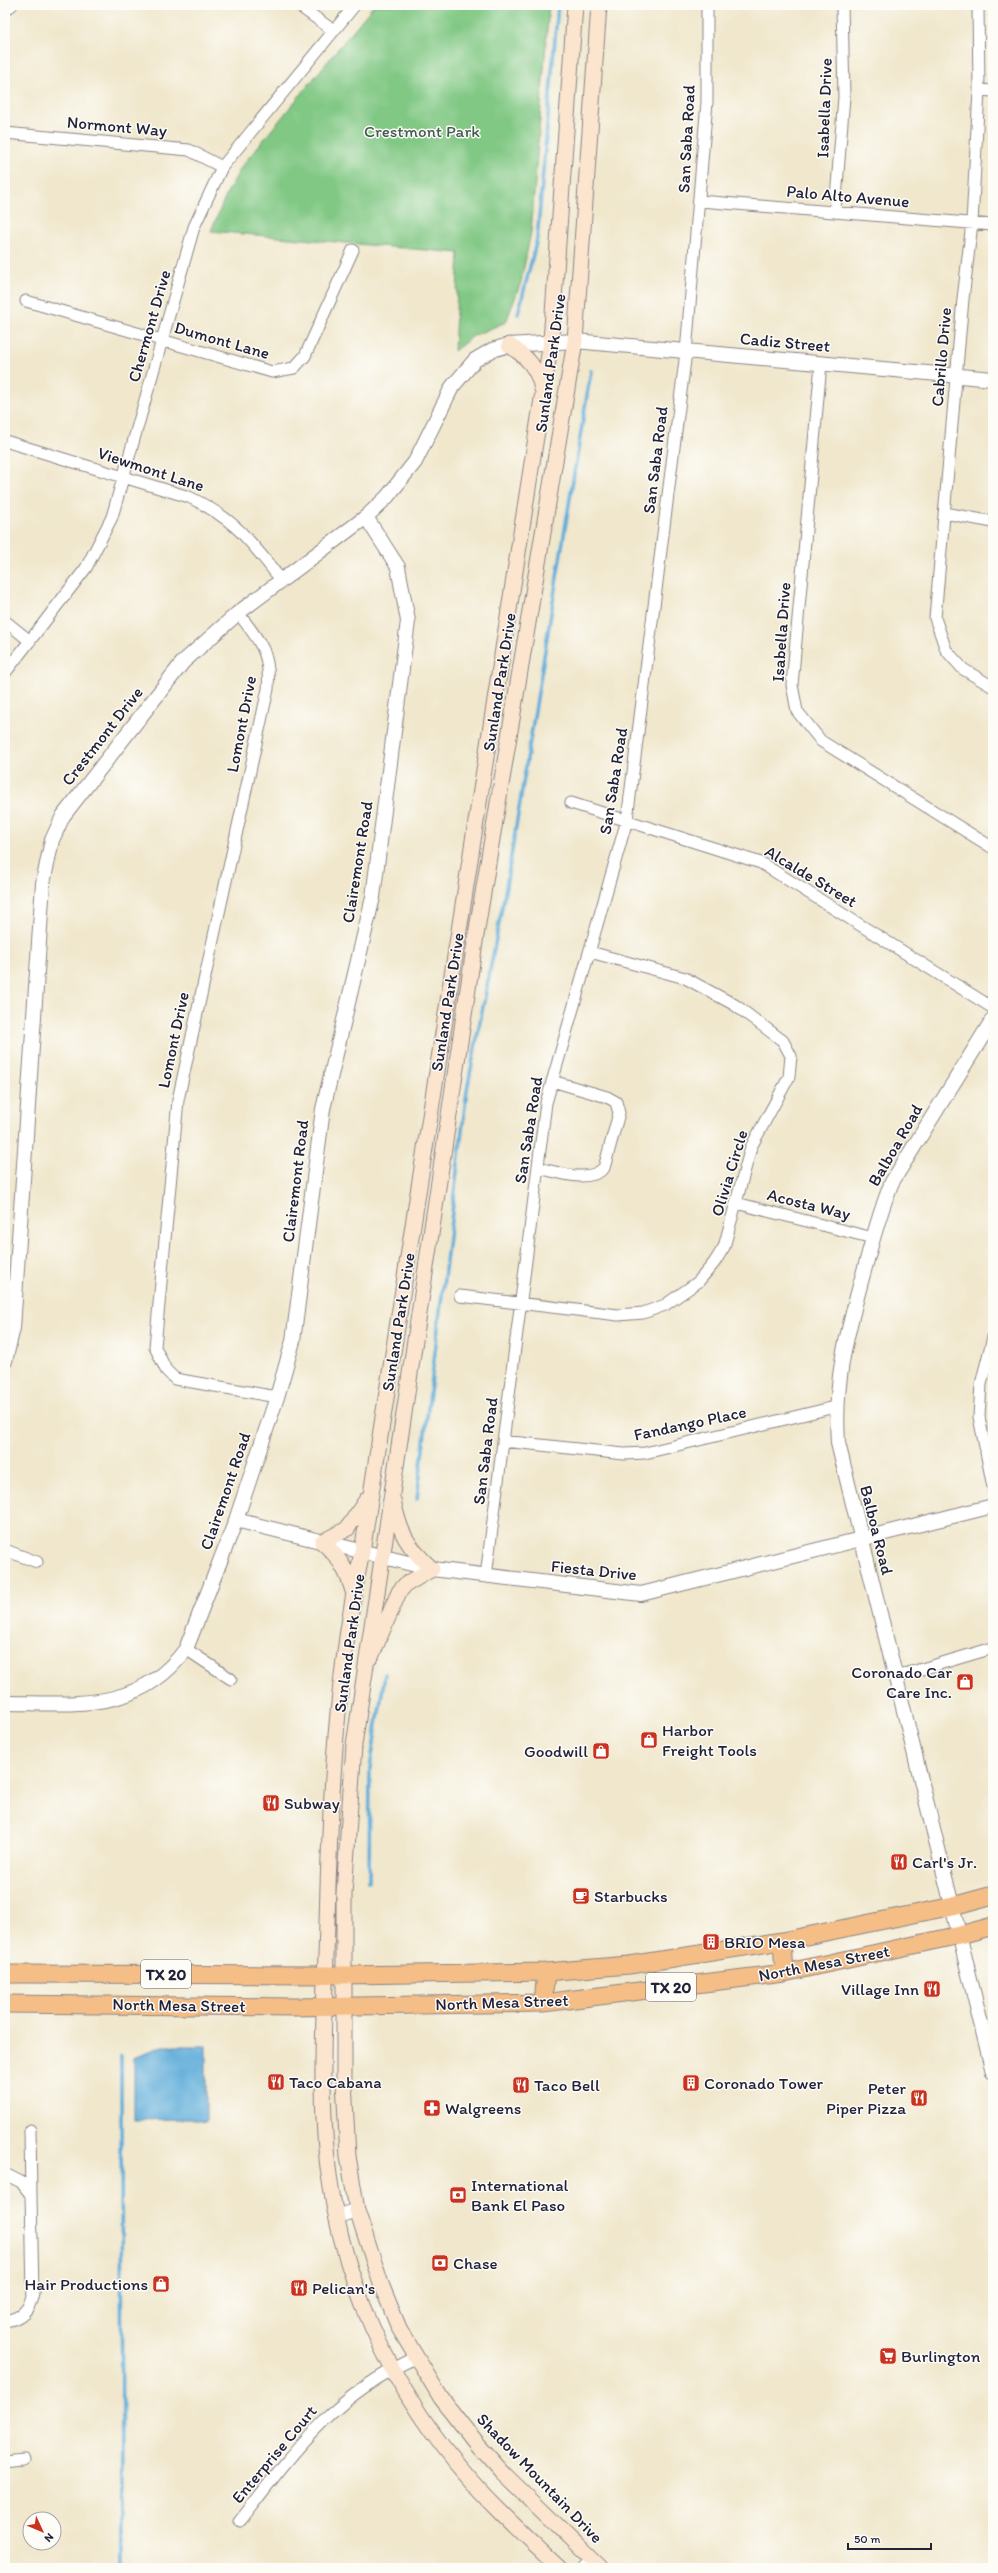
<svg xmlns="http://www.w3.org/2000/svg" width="998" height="2573" font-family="Itim,sans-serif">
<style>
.green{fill:#81c884;stroke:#527560}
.water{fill:#61adda;stroke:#42688a}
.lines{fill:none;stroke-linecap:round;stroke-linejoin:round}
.stream{stroke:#61adda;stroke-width:3.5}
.minor-casing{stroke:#898484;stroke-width:13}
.tertiary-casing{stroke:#898484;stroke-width:16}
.secondary-casing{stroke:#898484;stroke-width:17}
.primary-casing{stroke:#898484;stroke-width:19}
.minor{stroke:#fff;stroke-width:11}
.tertiary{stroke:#fff;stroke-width:14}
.secondary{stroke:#fbe5cf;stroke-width:15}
.primary{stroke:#f6be87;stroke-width:17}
.labels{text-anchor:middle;stroke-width:3;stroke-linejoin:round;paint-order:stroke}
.shield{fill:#fdfcf7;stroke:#646373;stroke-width:1}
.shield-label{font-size:16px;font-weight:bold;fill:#22223b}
.street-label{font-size:17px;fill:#22223b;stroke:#fdfcf7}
.park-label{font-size:17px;fill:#435c55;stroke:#fdfcf7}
.poi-label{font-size:17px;fill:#22223b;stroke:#fdfcf7;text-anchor:start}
</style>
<rect width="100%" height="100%" fill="#fdfcf7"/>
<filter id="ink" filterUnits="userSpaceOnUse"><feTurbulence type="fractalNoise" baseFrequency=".025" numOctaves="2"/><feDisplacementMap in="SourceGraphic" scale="8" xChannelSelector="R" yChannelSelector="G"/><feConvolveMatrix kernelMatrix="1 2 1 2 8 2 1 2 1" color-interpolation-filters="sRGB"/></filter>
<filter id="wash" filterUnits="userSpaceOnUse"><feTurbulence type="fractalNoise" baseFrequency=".012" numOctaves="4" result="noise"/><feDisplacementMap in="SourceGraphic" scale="16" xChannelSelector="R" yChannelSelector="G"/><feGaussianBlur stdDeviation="0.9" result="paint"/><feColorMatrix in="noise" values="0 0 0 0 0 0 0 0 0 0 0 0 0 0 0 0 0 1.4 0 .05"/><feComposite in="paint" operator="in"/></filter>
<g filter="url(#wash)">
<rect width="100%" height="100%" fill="#f0e7cc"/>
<path class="green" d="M 374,5 L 549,5 L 531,232 L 521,282 L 506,322 L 473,336 L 454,351 L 459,253 L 211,231 L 228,191 L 242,166 Z"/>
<path class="water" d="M 163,2046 L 206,2046 L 206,2122 L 190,2119 L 134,2120 L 134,2057 Z"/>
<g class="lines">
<path class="stream" d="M 518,314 L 537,239 L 558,5
M 417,1499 L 467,1090 L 506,887 L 591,371
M 369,1881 L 370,1768 L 385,1674
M 121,2056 L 122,2568"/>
</g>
</g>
<g filter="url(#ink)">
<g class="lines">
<defs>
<path id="minor" d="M 298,5 L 334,31
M 978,5 L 979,90 L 972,223 L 963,299 L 935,618 L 946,650 L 963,669 L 993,687
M 5,10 L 12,5
M 979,90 L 993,91
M 5,133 L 189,150 L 222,167
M 700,201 L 993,225
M 835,211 L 844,97 L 842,5
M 26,301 L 272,372 L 294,368 L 305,356 L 353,250
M 821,364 L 792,685 L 797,711 L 821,741 L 993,848
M 5,441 L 189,497 C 237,520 250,541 282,581
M 945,513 L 993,522
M 238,613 C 260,641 271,653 268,689 L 178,1100 L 155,1347 L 166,1370 L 175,1379 L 277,1397
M 5,621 L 30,641
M 5,673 L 86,568 L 112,517 L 194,227 L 222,167 L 355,5
M 571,803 L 761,863 L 993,1008
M 538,1168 C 558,1172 588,1184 604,1168 L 619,1113 L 616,1102 L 607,1097 L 552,1081
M 736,1203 L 873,1238
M 460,1296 L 618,1315 L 643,1313 L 665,1305 L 698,1282 L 714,1263 L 724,1247 L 751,1147 L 789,1077 L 791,1056 L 783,1041 L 735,1005 L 685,978 L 590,952
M 993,1337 L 981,1384 L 979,1417 L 993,1487
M 503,1441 L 624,1454 L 645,1453 L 835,1407
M 5,1550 L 37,1562
M 486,1576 L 546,1103 L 627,820 L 686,352 L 707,102 L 707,5
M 186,1649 L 231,1679
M 895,1677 L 993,1648
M 30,2130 L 31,2194
M 5,2174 L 21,2182 L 31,2195 L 33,2293 C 30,2309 21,2319 5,2321
M 5,2462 L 24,2460
M 240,2521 C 294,2451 333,2396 415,2358
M 583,2568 L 592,2559"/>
<path id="tertiary" d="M 993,1019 L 892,1182 C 879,1213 871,1246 862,1278 C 846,1338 834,1380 838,1443 L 993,2072
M 5,1361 L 13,1328 L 43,883 L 52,840 L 63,816 L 183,662 L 238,613 L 366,517 L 387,497 L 415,462 L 452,387 L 475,360 L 492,350 L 509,345 L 575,341 L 993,379
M 236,1520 L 432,1569 L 641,1594 L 993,1506
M 5,1703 C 76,1703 139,1713 186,1649 L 236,1520 L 277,1397 L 293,1341 L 323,1109 L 373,897 L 408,621 L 398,567 L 366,517
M 336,2217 L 357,2210"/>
<path id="secondary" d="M 599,5 L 575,341 L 477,929 L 354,1745 L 344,1894 L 344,2082 L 348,2156 L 357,2210 L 381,2284 L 399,2328 L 441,2398 L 477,2444 L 504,2474 L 601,2568
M 509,345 C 526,356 538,368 542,389
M 353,1591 C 347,1571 339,1556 322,1542 L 347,1529 L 367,1499
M 371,1657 L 399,1592 L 405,1585 L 432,1569 C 407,1546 400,1534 393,1500
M 559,2568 C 523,2534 486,2500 455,2462 C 388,2380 343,2280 329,2175 C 318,2095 325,2003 327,1923 C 330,1799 336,1674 362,1552 L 551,341 L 575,5"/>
<path id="primary" d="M 782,1941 L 784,1973
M 5,1974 L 344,1975 L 546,1972 L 629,1965 L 782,1941 L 953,1906 L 993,1895
M 543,2003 L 546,1972
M 5,2004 L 294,2007 L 543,2003 L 784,1973 L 960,1935 L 993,1926"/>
</defs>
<use href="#minor" class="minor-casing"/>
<use href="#tertiary" class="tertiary-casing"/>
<use href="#secondary" class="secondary-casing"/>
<use href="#primary" class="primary-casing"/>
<use href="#minor" class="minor"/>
<use href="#tertiary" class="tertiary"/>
<use href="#secondary" class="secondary"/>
<use href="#primary" class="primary"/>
</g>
</g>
<defs>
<symbol id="shop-square" viewBox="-11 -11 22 22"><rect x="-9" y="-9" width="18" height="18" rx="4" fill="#c8321e" stroke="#fdfcf7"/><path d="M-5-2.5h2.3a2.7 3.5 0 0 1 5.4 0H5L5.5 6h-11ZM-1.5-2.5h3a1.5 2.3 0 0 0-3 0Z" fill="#fff"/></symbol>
<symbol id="restaurant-square" viewBox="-11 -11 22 22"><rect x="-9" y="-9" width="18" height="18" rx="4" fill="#c8321e" stroke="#fdfcf7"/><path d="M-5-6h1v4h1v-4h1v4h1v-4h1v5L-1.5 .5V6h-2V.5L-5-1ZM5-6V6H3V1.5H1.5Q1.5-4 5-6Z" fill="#fff"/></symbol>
<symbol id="cafe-square" viewBox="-11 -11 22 22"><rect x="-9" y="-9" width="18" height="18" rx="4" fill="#c8321e" stroke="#fdfcf7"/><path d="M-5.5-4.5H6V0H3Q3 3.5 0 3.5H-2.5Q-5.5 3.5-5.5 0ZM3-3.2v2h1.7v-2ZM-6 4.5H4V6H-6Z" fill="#fff"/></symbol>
<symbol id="building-square" viewBox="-11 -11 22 22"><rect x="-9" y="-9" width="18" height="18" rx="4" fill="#c8321e" stroke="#fdfcf7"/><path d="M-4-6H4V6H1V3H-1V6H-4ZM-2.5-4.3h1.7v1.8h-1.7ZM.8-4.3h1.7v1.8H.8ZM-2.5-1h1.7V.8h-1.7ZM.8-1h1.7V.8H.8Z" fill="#fff"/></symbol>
<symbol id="pharmacy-square" viewBox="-11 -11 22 22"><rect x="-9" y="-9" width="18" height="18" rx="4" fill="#c8321e" stroke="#fdfcf7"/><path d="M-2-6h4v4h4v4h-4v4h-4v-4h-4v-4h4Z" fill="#fff"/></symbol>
<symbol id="bank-square" viewBox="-11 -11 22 22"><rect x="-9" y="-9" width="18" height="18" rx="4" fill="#c8321e" stroke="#fdfcf7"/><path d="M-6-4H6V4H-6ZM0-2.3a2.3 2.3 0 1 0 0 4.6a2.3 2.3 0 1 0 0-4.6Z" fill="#fff"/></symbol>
<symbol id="supermarket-square" viewBox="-11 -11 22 22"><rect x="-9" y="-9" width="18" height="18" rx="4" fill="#c8321e" stroke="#fdfcf7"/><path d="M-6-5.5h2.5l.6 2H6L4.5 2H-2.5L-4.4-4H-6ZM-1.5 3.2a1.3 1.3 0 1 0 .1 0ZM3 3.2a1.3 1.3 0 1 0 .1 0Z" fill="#fff"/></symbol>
</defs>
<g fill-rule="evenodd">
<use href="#shop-square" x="955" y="1672" width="20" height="20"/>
<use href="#shop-square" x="639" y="1730" width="20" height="20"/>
<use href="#shop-square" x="591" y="1741" width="20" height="20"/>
<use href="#restaurant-square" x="261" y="1793" width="20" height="20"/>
<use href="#restaurant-square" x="889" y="1852" width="20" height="20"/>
<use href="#cafe-square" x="571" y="1886" width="20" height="20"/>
<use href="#building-square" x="701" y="1932" width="20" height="20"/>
<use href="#restaurant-square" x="922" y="1979" width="20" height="20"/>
<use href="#restaurant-square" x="266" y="2072" width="20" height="20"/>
<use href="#building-square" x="681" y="2073" width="20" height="20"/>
<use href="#restaurant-square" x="511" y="2075" width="20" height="20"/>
<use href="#restaurant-square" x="909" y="2088" width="20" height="20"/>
<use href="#pharmacy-square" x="422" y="2098" width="20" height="20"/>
<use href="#bank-square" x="448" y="2185" width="20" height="20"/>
<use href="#bank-square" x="430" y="2253" width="20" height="20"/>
<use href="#shop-square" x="151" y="2274" width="20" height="20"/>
<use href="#restaurant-square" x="289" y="2278" width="20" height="20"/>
<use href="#supermarket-square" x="878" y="2346" width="20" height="20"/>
</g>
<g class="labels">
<g class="shield">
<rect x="141" y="1960" width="50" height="28" rx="3"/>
<rect x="646" y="1973" width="50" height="28" rx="3"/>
</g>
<g class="shield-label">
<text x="166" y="1980">TX 20</text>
<text x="671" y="1993">TX 20</text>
</g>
<g class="street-label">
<text transform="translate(824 108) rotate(-88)" y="6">Isabella Drive</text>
<text transform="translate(117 126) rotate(5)" y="6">Normont Way</text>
<text transform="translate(686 139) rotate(-87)" y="6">San Saba Road</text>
<text transform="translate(848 196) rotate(5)" y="6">Palo Alto Avenue</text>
<text transform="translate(149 326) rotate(-74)" y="6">Chermont Drive</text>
<text transform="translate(222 340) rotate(16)" y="6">Dumont Lane</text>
<text transform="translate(785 342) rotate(5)" y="6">Cadiz Street</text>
<text transform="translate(941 357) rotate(-85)" y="6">Cabrillo Drive</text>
<text transform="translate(550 363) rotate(-82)" y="6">Sunland Park Drive</text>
<text transform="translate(655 460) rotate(-83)" y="6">San Saba Road</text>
<text transform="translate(151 469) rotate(18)" y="6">Viewmont Lane</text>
<text transform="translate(781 632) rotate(-86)" y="6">Isabella Drive</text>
<text transform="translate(499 682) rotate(-81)" y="6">Sunland Park Drive</text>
<text transform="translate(241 724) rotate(-79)" y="6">Lomont Drive</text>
<text transform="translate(102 736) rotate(-52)" y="6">Crestmont Drive</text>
<text transform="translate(613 781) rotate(-81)" y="6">San Saba Road</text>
<text transform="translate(357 862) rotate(-81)" y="6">Clairemont Road</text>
<text transform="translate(811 876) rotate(31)" y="6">Alcalde Street</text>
<text transform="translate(447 1002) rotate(-81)" y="6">Sunland Park Drive</text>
<text transform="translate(173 1040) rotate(-78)" y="6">Lomont Drive</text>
<text transform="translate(528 1130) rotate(-81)" y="6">San Saba Road</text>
<text transform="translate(895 1145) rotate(-60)" y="6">Balboa Road</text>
<text transform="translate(729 1173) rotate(-73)" y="6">Olivia Circle</text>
<text transform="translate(295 1181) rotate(-83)" y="6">Clairemont Road</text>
<text transform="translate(809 1204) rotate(14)" y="6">Acosta Way</text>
<text transform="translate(398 1322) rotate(-81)" y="6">Sunland Park Drive</text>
<text transform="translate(690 1423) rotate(-12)" y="6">Fandango Place</text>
<text transform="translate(485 1451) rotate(-83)" y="6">San Saba Road</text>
<text transform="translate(225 1491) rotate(-71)" y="6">Clairemont Road</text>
<text transform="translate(877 1530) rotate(76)" y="6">Balboa Road</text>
<text transform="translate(594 1570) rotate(6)" y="6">Fiesta Drive</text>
<text transform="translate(349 1643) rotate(-82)" y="6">Sunland Park Drive</text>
<text transform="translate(824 1963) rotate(-11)" y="6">North Mesa Street</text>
<text transform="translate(502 2002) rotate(-2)" y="6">North Mesa Street</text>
<text transform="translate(179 2005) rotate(1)" y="6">North Mesa Street</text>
<text transform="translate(274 2454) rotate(-50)" y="6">Enterprise Court</text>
<text transform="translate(540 2478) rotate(46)" y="6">Shadow Mountain Drive</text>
</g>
<g class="park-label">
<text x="422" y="137">Crestmont Park</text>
</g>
<g class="poi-label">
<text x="952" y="1678" text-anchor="end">Coronado Car<tspan x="952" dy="20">Care Inc.</tspan></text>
<text x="662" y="1736">Harbor<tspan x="662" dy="20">Freight Tools</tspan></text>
<text x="588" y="1757" text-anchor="end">Goodwill</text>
<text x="284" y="1809">Subway</text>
<text x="912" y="1868">Carl's Jr.</text>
<text x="594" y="1902">Starbucks</text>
<text x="724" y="1948">BRIO Mesa</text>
<text x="919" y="1995" text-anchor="end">Village Inn</text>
<text x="289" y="2088">Taco Cabana</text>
<text x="704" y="2089">Coronado Tower</text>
<text x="534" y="2091">Taco Bell</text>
<text x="906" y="2094" text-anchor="end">Peter<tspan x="906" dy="20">Piper Pizza</tspan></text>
<text x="445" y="2114">Walgreens</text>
<text x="471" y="2191">International<tspan x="471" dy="20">Bank El Paso</tspan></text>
<text x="453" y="2269">Chase</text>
<text x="148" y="2290" text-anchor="end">Hair Productions</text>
<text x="312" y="2294">Pelican's</text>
<text x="901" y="2362">Burlington</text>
</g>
</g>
<rect width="998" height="2573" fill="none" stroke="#fdfcf7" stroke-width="20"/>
<g transform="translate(42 2531) rotate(134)"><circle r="19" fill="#fdfcf7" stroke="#a5a5ac"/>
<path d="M0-3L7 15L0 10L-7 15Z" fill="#c8321e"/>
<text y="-6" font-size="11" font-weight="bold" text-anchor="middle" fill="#22223b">N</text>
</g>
<path d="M848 2543v6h83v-6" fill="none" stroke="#22223b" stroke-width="2"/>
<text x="854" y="2543" font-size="12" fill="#22223b" stroke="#fdfcf7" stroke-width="3" paint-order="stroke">50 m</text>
</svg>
